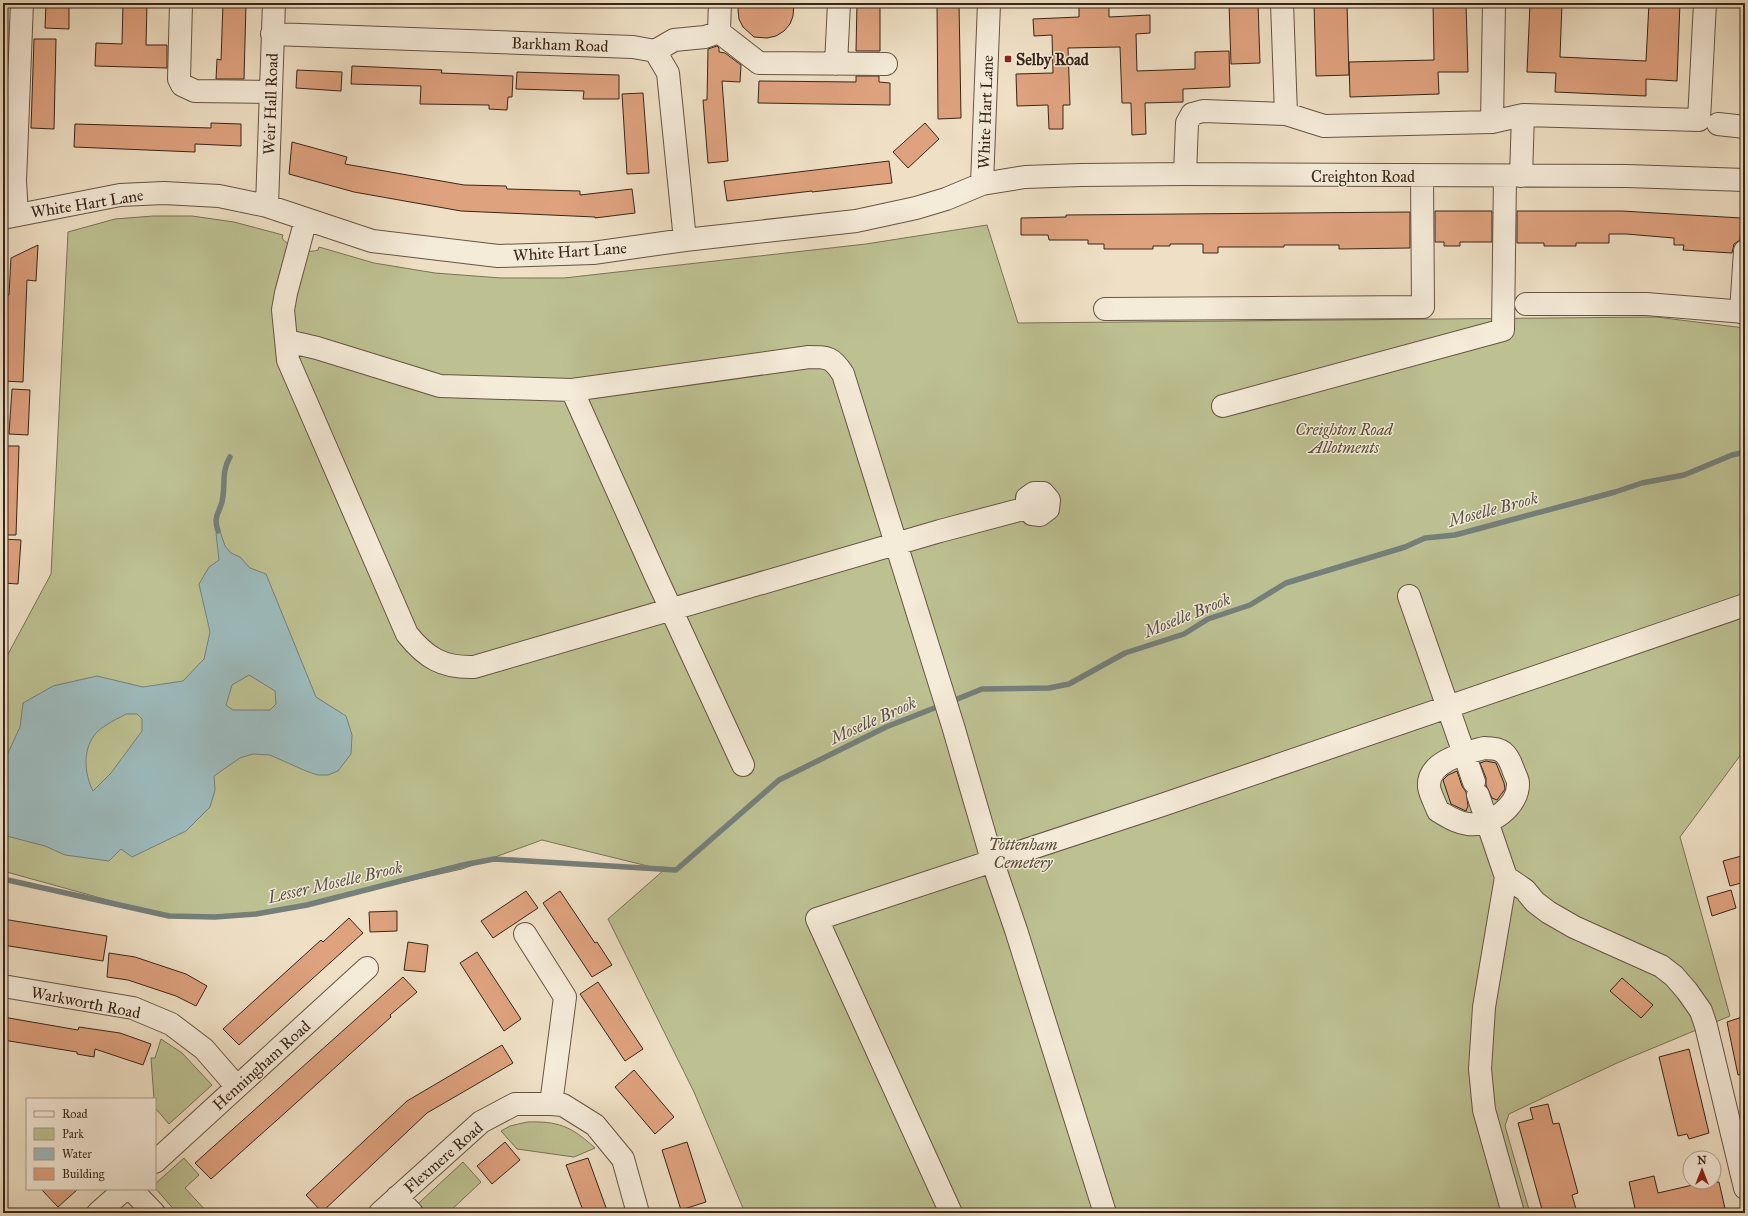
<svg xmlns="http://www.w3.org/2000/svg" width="1748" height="1216" font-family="'IM FELL Great Primer',serif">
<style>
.green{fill:#bdc192;stroke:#7a7355}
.water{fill:#9dbbbd;stroke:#757f7b;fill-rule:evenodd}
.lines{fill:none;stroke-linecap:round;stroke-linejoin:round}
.stream{stroke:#757f7b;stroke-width:5.5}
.building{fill:#dfa27f;stroke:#382518}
.minor-casing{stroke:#665443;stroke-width:24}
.minor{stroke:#f5ebd9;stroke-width:22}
.poi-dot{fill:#8f2418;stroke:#f5ebd9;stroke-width:1.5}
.labels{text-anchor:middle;stroke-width:3;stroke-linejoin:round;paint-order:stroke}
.street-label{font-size:16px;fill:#382518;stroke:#f5ebd9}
.poi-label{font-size:16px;font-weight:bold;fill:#382518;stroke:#f5ebd9;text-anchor:start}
.park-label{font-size:16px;font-style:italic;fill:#594c36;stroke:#f5ebd9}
.water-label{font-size:17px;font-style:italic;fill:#56524a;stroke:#f5ebd9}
</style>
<rect width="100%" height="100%" fill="#efe0c5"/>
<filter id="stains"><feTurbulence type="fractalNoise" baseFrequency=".005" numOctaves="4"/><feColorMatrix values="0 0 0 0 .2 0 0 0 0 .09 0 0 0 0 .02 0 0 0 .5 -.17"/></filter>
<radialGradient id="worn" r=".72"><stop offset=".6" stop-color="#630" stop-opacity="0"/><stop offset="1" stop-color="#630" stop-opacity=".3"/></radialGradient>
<path class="green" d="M 153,216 L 192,216 L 234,222 L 283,235 L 282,238 C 289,248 307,254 318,250 L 319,247 L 374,263 L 435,273 L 501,278 L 564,278 L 866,244 L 987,225 L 1018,323 L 1656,317 L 1745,328 L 1745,749 L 1680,837 L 1730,1016 L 1617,1063 L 1509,1114 L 1505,1126 L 1530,1213 L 745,1213 L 694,1092 L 608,919 L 664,870 L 542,840 L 462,869 L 256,915 L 169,917 L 3,871 L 3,656 L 7,656 L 51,574 L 68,232 L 115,219 Z
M 161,1039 L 182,1053 L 212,1085 L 169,1124 L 155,1108 L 155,1099 L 154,1099 L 151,1058 L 155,1058 Z
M 527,1122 C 558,1121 571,1126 595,1148 L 574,1157 L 517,1149 L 501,1131 L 510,1126 Z
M 184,1158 L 199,1175 L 185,1188 L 208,1213 L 177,1213 L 155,1188 L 155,1184 Z
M 463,1162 L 481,1182 L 448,1213 L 408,1213 Z"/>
<path class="water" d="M 220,531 L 225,546 L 231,553 L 240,557 L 250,568 L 266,574 L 316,697 L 346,716 L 352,735 L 351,754 L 338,771 L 328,775 L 318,775 L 306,771 L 270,755 L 253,754 L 240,758 L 214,776 L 215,790 L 210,807 L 186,831 L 132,857 L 121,849 L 109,861 L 65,855 L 45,846 L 3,835 L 3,764 L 20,727 L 23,703 L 53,686 L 97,676 L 143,687 L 183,681 L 204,659 L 210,632 L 199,584 L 209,567 L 219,560 L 216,533 ZM 249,675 L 275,691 L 276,704 L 270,710 L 233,710 L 226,705 L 232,685 ZM 126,714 L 137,714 L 142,719 L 142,731 L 111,773 L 93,791 C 84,773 82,748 97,732 C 104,725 117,719 126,714 Z"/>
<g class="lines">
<path class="stream" d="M 218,531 C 212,513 222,512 223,496 C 225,481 222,470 230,457
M 950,702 L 982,689 L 1049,688 L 1069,684 L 1125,653 L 1184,634 L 1208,619 L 1250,605 L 1286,583 L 1405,547 L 1425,538 L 1455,535 L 1615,492 L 1642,483 L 1684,475 L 1732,455 L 1745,452
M 3,879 L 169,916 L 215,917 L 256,914 L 307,905 L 463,865 L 494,859 L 676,870 L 779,780 L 886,727 L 942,705"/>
</g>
<path class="building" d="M 46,3 L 69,3 L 69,29 L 45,28 Z
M 123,3 L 147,3 L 146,45 L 167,45 L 167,68 L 95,66 L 96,43 L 122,44 Z
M 223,3 L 246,3 L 244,79 L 216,79 L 217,59 L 221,60 Z
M 739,3 L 794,3 L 793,16 L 790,24 L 784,31 L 776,36 L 767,38 L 754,37 L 743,27 L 739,19 L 738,10 Z
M 857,3 L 880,3 L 880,51 L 856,51 Z
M 937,3 L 959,3 L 961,118 L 938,119 Z
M 1079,3 L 1109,3 L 1109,17 L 1150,15 L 1150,33 L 1136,34 L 1137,71 L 1195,69 L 1195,52 L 1229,51 L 1230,87 L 1183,89 L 1183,102 L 1145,103 L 1146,134 L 1132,135 L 1131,103 L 1122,103 L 1120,47 L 1068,48 L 1070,105 L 1063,105 L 1063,129 L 1049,129 L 1048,105 L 1017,106 L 1016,74 L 1053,73 L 1052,35 L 1034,36 L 1033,19 L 1079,17 Z
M 1229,3 L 1258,3 L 1260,63 L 1231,64 Z
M 1314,3 L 1347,3 L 1349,75 L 1316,76 Z
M 1433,3 L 1466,3 L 1468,72 L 1438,72 L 1439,94 L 1350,97 L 1349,62 L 1434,60 Z
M 1530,3 L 1562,3 L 1560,57 L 1646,61 L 1649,3 L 1680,3 L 1677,81 L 1646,79 L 1646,96 L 1555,92 L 1556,73 L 1527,72 Z
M 34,39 L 56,39 L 54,129 L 31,128 Z
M 717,46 L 719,48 L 719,52 L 725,53 L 741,65 L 740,82 L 722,81 L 728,161 L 708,163 L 703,100 L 707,100 L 708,49 Z
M 352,66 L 442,70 L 441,73 L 513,76 L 512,97 L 508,97 L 507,110 L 489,109 L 489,105 L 420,104 L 421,86 L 351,84 Z
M 297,70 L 342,72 L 341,91 L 296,88 Z
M 517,72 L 619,75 L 619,99 L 583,99 L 584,91 L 516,89 Z
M 856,76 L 879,76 L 879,82 L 890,83 L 890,105 L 758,103 L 759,81 L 856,82 Z
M 643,93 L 649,173 L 627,174 L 622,94 Z
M 211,123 L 241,124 L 241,146 L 195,144 L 195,152 L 74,147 L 75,124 L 211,128 Z
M 925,123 L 939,139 L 908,168 L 893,152 Z
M 292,142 L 347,157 L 345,164 L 464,185 L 506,186 L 507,189 L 580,191 L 580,195 L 632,189 L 635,213 L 595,218 L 595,217 L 461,211 L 354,192 L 289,174 Z
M 889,161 L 892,183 L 812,192 L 812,191 L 727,201 L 724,181 Z
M 1435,211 L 1492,211 L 1492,242 L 1460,242 L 1460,246 L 1444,246 L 1444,242 L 1435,242 Z
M 1517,211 L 1622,211 L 1741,218 L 1740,240 L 1734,244 L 1732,253 L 1683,250 L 1684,245 L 1674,245 L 1674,238 L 1626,234 L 1609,234 L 1609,243 L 1576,243 L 1576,246 L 1544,246 L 1544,243 L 1517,243 Z
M 1410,212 L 1410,248 L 1339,249 L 1339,245 L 1284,245 L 1284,247 L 1218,247 L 1218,253 L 1203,253 L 1203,244 L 1170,244 L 1170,246 L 1153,246 L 1153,249 L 1104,249 L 1104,244 L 1088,244 L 1088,240 L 1049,240 L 1048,235 L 1021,235 L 1021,218 L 1066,217 L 1066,215 Z
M 38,245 L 36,281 L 27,280 L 23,382 L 3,381 L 3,295 L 9,295 L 11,258 Z
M 12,389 L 30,390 L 28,435 L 9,434 Z
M 3,446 L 19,446 L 16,535 L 3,535 Z
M 3,539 L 21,540 L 18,584 L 3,583 Z
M 1486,761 L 1496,763 L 1504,783 L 1505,789 L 1497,800 L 1492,798 L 1486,785 L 1486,778 L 1480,763 Z
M 1457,771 L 1462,786 L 1466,792 L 1468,806 L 1466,811 L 1451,804 L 1443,780 L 1448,775 Z
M 1745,855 L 1745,882 L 1730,886 L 1723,861 Z
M 1731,890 L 1736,908 L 1712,916 L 1707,897 Z
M 526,891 L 538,908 L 493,938 L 481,921 Z
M 560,891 L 595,943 L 597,942 L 612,965 L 592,977 L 543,903 Z
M 397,911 L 397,931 L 370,932 L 369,912 Z
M 349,918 L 363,933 L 239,1045 L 223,1029 L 321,940 L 323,942 Z
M 3,919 L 107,936 L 103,961 L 3,945 Z
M 408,942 L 428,945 L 425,972 L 404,970 Z
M 477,952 L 521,1019 L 504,1031 L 460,963 Z
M 109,953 L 135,957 L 186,974 L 207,986 L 196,1006 L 176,996 L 128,980 L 107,977 Z
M 403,977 L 417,992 L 390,1015 L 391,1017 L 286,1112 L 211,1179 L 195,1163 Z
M 1622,978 L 1653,1005 L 1641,1018 L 1610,991 Z
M 598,982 L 643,1049 L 625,1061 L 580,994 Z
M 1745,1016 L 1745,1074 L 1738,1075 L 1727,1022 Z
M 3,1017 L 78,1030 L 79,1027 L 120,1033 L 151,1044 L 143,1065 L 95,1049 L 94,1057 L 77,1054 L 77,1052 L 3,1040 Z
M 502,1045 L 513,1063 L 427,1113 L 322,1212 L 306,1195 L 407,1101 Z
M 1689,1049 L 1709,1133 L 1689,1139 L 1687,1134 L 1678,1136 L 1659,1057 Z
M 634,1070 L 674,1117 L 655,1134 L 615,1087 Z
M 1548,1104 L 1553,1124 L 1559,1123 L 1578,1193 L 1572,1195 L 1576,1209 L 1560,1213 L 1543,1213 L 1518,1123 L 1533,1119 L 1530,1108 Z
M 505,1142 L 520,1160 L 492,1184 L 477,1166 Z
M 687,1142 L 706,1202 L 681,1210 L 662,1150 Z
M 588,1158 L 608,1213 L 584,1213 L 566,1165 Z
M 1654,1176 L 1658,1193 L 1706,1182 L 1719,1182 L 1726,1213 L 1636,1213 L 1629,1182 Z
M 41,1189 L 78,1189 L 58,1207 Z"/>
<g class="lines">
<defs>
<path id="minor" d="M 181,3 L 179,79 L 182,85 L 195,91 L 270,92
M 1282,3 L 1286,114
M 719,32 L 759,63 L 886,64
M 272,34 L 633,47 L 655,51 L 668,73 L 685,240
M 655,51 L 674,40 L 705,37 L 719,32 L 720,3
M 836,64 L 839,3
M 1492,122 L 1494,3
M 1718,124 L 1745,127
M 1185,174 L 1187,123 L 1192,114 L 1203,111 L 1286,114 L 1324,126 L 1492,122 L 1523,115 L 1699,120 L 1705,3
M 1521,176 L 1523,115
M 982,184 L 989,3
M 267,206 L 274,3
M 17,215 L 15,181 L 22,3
M 3,218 L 120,195 L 164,193 L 219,196 L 267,206 L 372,241 L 498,256 L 593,253 L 685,240 L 856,221 L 916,208 L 946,199 L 982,184 L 1025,177 L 1081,175 L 1185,174 L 1627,176 L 1745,180
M 306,219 L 286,293 L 283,310 L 288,360 L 407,634 C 426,658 443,668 474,667 L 940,531 L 1027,508 L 1027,498 L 1034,493 L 1043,493 L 1049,500 L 1048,509 L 1040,515 L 1032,514 L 1027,508
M 1526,304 L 1646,304 L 1745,312
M 1105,309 L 1423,307 L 1422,176
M 1741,312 L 1745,251
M 287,341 L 317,348 L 440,386 L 572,390 L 809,357 C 828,357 832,357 843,374 L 953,726 L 992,860 L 1016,930 L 1105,1213
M 572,390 L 657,579 L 743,765
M 1223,406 L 1503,330 L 1505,176
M 1409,596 L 1474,782
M 1484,748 C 1502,748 1507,752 1513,769 C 1514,773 1518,779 1518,783 C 1519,806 1490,827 1468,824 C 1457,823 1447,816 1438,811 C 1435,803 1430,794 1429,787 C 1427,761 1465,753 1484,748 Z
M 1478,795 L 1506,877 L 1525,890 L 1535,902 L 1548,912 L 1574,927 L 1661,966 L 1674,976 L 1687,991 L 1701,1011 L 1706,1026 L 1745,1188
M 1506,877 L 1484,1007 L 1480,1069 L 1484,1110 L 1513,1213
M 525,934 L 565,997 L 551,1104
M 3,986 L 133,1008 L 171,1024 L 204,1049 L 237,1087
M 155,1162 L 367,968
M 131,1189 L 154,1213
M 397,1197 L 412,1213
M 98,1213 L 125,1189
M 380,1213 L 481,1122 L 515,1104 L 551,1104 L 563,1105 L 595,1125 L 623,1159 L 638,1213
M 951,1213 L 817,919 L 1162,805 L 1745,605"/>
</defs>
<use href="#minor" class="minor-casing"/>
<use href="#minor" class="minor"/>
</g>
<rect class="poi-dot" x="1004" y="55" width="8" height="8" rx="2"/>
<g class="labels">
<g class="street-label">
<text transform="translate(560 44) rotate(2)" y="6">Barkham Road</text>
<text transform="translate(270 104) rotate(-88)" y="6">Weir Hall Road</text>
<text transform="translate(985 112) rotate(-88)" y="6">White Hart Lane</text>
<text x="1363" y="182">Creighton Road</text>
<text transform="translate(87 203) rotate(-9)" y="6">White Hart Lane</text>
<text transform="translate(570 251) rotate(-4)" y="6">White Hart Lane</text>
<text transform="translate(86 1002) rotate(11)" y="6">Warkworth Road</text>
<text transform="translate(261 1065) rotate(-42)" y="6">Henningham Road</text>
<text transform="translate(443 1157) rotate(-41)" y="6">Flexmere Road</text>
</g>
<g class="poi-label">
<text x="1016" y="65">Selby Road</text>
</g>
<g class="park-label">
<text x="1344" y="435">Creighton Road<tspan x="1344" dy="18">Allotments</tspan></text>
<text x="1023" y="850">Tottenham<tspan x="1023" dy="18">Cemetery</tspan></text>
</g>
<g class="water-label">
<text transform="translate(1493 509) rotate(-15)" y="6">Moselle Brook</text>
<text transform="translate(1187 615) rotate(-22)" y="6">Moselle Brook</text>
<text transform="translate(873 720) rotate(-24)" y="6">Moselle Brook</text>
<text transform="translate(335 882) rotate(-13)" y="6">Lesser Moselle Brook</text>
</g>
</g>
<rect width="1748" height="1216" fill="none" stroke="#efe0c5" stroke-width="16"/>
<rect x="4" y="4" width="1740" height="1208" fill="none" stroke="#382518" stroke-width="2"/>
<rect x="8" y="8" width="1732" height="1200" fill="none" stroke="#382518"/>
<rect x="26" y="1098" width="130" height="92" fill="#f5ebd9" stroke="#a99c8c"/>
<rect x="34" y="1111" width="20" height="6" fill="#f5ebd9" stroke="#a99c8c"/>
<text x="62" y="1118" font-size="12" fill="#382518">Road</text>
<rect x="34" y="1128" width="20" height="12" fill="#bdc192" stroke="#a99c8c"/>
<text x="62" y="1138" font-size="12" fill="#382518">Park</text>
<rect x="34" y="1148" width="20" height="12" fill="#9dbbbd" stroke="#a99c8c"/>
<text x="62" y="1158" font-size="12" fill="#382518">Water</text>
<rect x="34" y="1168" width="20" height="12" fill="#dfa27f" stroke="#a99c8c"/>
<text x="62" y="1178" font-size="12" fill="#382518">Building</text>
<g transform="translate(1702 1170)"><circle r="19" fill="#f5ebd9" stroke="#a99c8c"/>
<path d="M0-3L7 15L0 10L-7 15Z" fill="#8f2418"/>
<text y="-6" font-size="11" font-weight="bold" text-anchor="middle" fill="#382518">N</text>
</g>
<rect width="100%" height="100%" filter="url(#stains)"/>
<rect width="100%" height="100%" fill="url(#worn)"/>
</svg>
